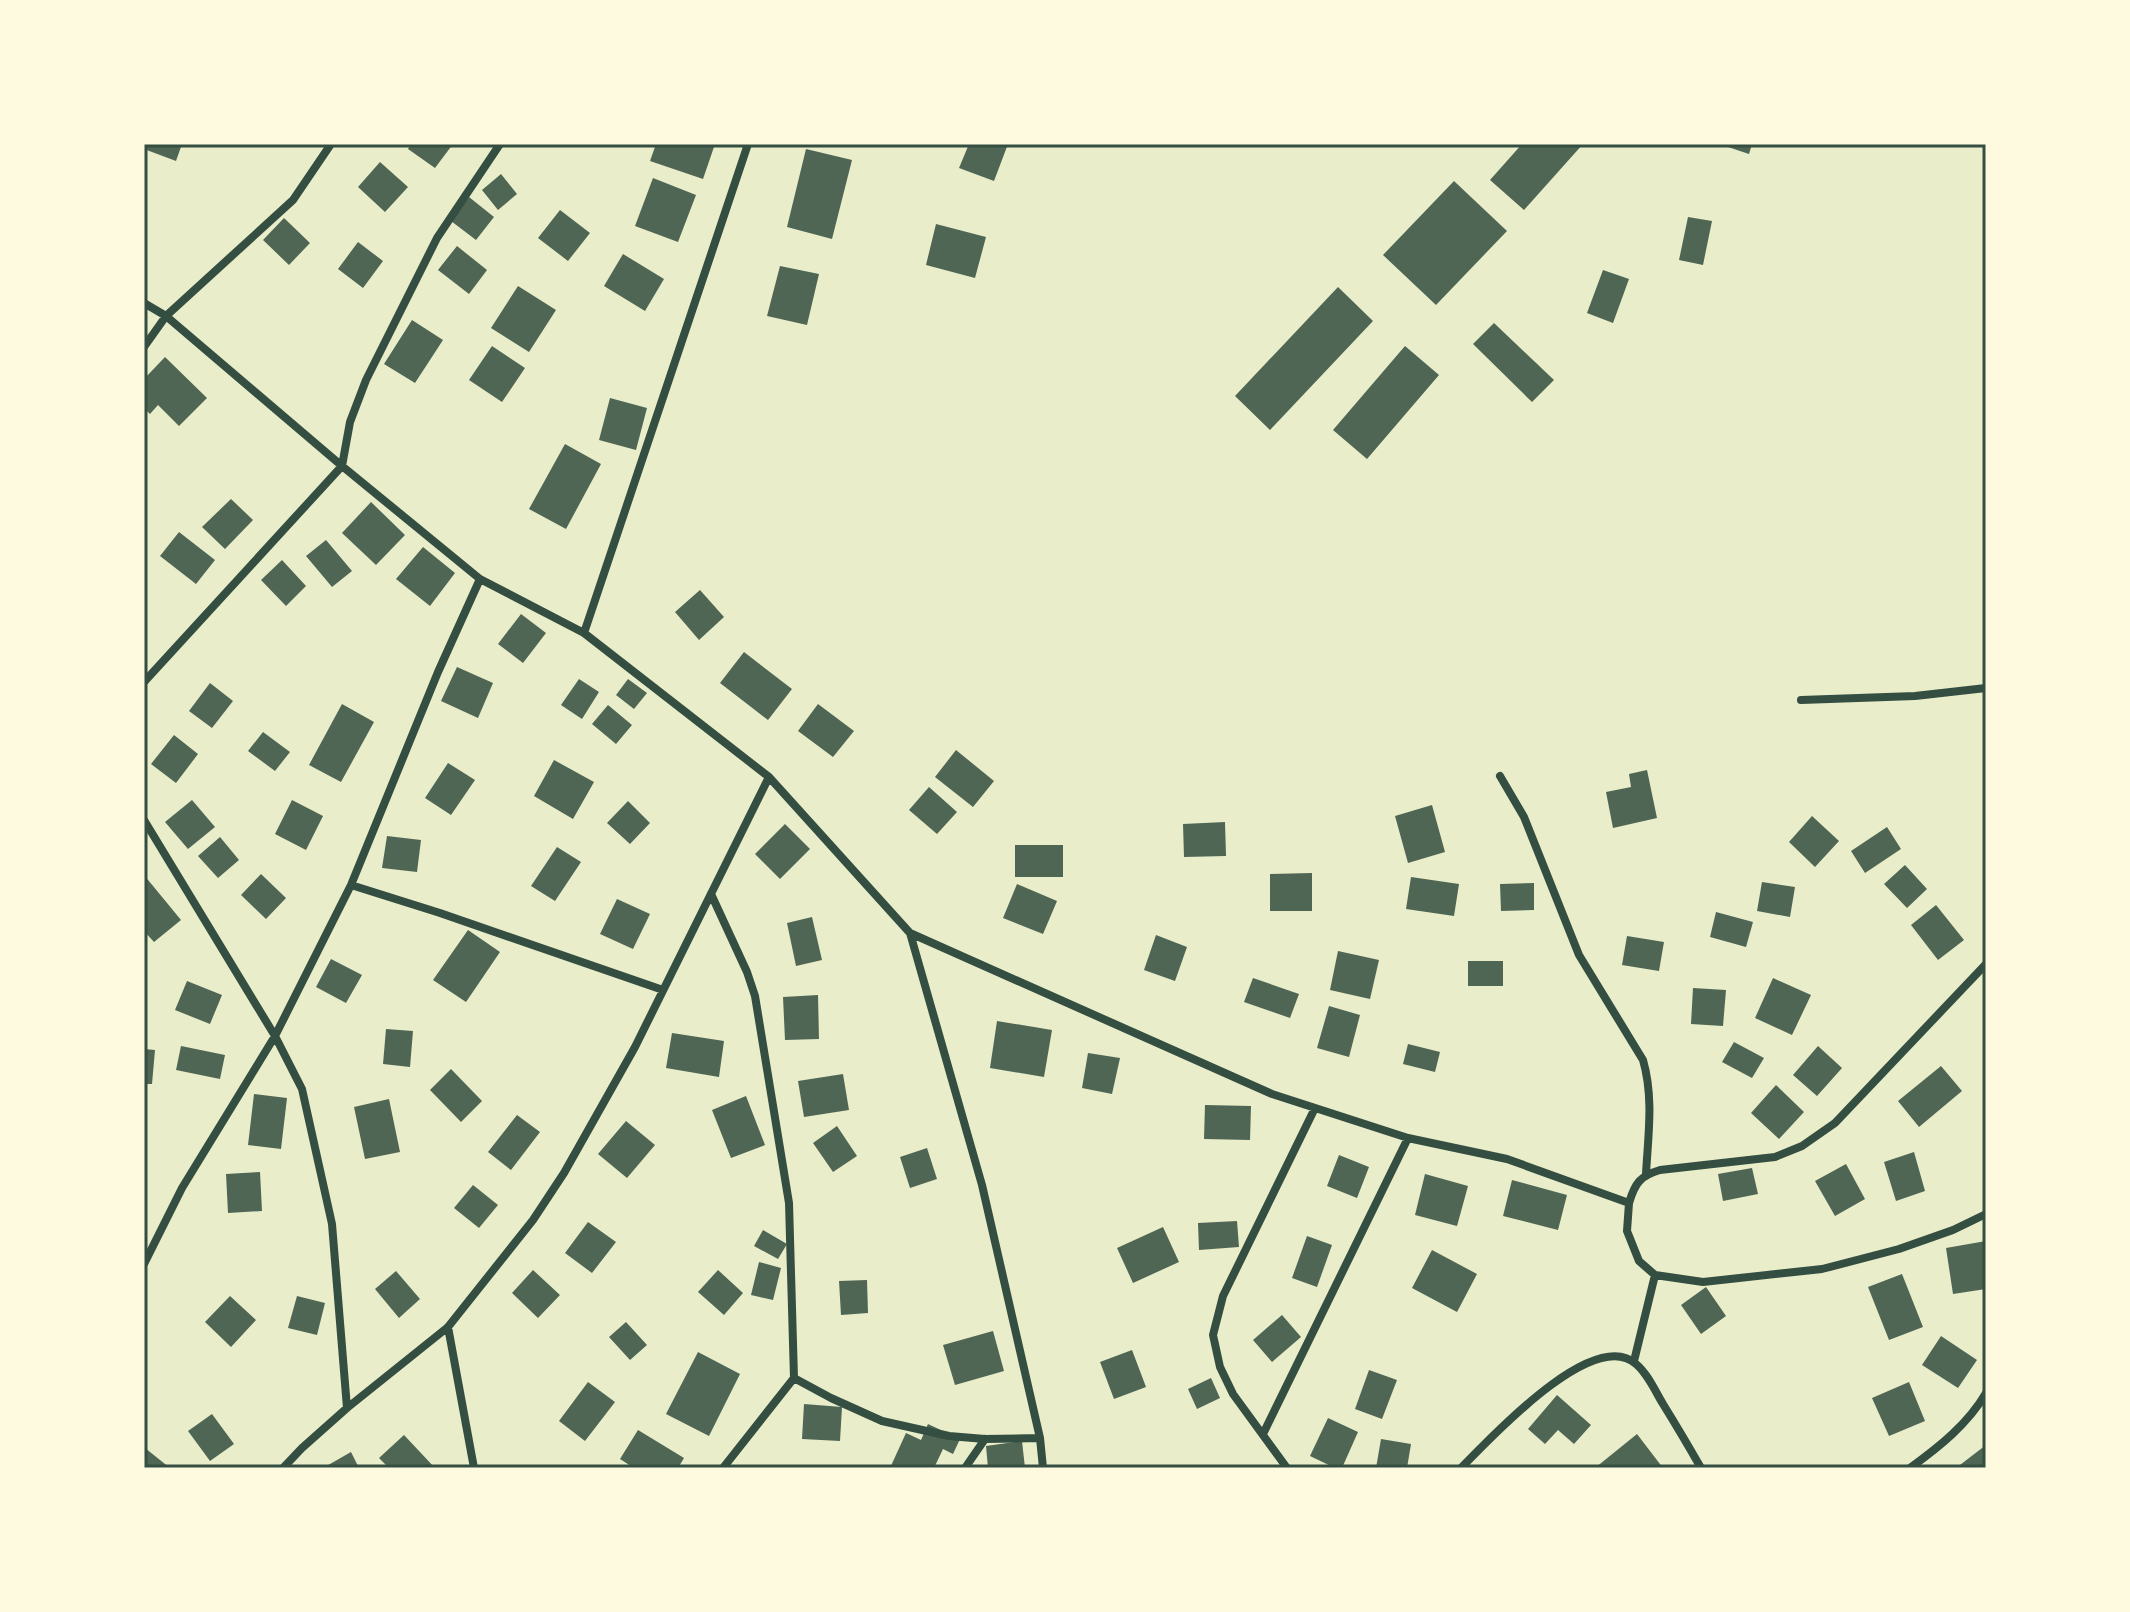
<svg xmlns="http://www.w3.org/2000/svg" width="2130" height="1612" font-family="'Space Grotesk',sans-serif">
<style>
.building{fill:#4f6655}
.lines{fill:none;stroke-linecap:round;stroke-linejoin:round}
.minor{stroke:#344e41;stroke-width:8}
.neatline{fill:none;stroke:#344e41;stroke-width:3}
</style>
<rect width="100%" height="100%" fill="#e9edc9"/>
<path class="building" d="M 144,144 L 182,144 L 176,161 L 144,149 Z
M 411,144 L 453,144 L 435,168 L 408,149 Z
M 656,144 L 715,144 L 703,179 L 650,161 Z
M 969,144 L 1008,144 L 994,181 L 959,168 Z
M 1522,144 L 1583,144 L 1524,210 L 1490,180 Z
M 1719,144 L 1752,144 L 1749,154 Z
M 806,149 L 852,160 L 832,239 L 787,227 Z
M 380,162 L 408,187 L 385,212 L 358,187 Z
M 501,174 L 517,194 L 498,210 L 482,190 Z
M 653,178 L 696,195 L 678,242 L 635,226 Z
M 1454,181 L 1507,231 L 1436,305 L 1383,255 Z
M 469,197 L 494,217 L 476,240 L 451,221 Z
M 560,210 L 590,233 L 568,261 L 538,238 Z
M 1688,217 L 1712,221 L 1703,265 L 1679,260 Z
M 284,218 L 310,243 L 289,265 L 263,240 Z
M 936,224 L 986,237 L 975,278 L 926,265 Z
M 358,242 L 383,261 L 363,288 L 338,269 Z
M 457,246 L 487,270 L 469,294 L 438,270 Z
M 623,254 L 664,279 L 645,311 L 604,286 Z
M 780,266 L 819,274 L 807,325 L 767,316 Z
M 1603,270 L 1629,279 L 1613,323 L 1587,313 Z
M 518,286 L 556,310 L 529,352 L 491,328 Z
M 1338,287 L 1373,321 L 1270,430 L 1235,396 Z
M 412,320 L 443,340 L 415,383 L 384,364 Z
M 1494,323 L 1554,380 L 1532,402 L 1473,344 Z
M 492,346 L 525,368 L 502,402 L 469,380 Z
M 1405,346 L 1439,375 L 1367,459 L 1333,430 Z
M 165,357 L 207,398 L 179,426 L 158,405 L 150,414 L 144,408 L 144,379 Z
M 610,398 L 647,408 L 636,450 L 599,440 Z
M 565,444 L 601,464 L 566,529 L 529,509 Z
M 231,499 L 253,520 L 225,549 L 202,527 Z
M 371,502 L 405,535 L 376,565 L 342,533 Z
M 179,532 L 215,560 L 196,584 L 160,556 Z
M 326,540 L 352,571 L 332,587 L 306,556 Z
M 423,547 L 455,573 L 430,606 L 396,579 Z
M 282,560 L 306,586 L 286,606 L 261,580 Z
M 700,590 L 724,617 L 699,640 L 675,612 Z
M 521,614 L 546,633 L 523,663 L 498,644 Z
M 744,652 L 792,689 L 768,720 L 720,683 Z
M 457,667 L 493,683 L 478,718 L 441,701 Z
M 579,679 L 599,692 L 582,719 L 561,705 Z
M 628,679 L 647,693 L 634,709 L 616,695 Z
M 210,683 L 233,701 L 212,728 L 189,711 Z
M 342,704 L 374,722 L 341,782 L 309,765 Z
M 818,704 L 854,731 L 833,757 L 798,731 Z
M 608,705 L 632,725 L 616,744 L 592,724 Z
M 263,732 L 290,752 L 275,771 L 248,751 Z
M 174,735 L 198,754 L 176,783 L 151,764 Z
M 956,750 L 994,781 L 973,807 L 935,777 Z
M 554,760 L 594,782 L 573,819 L 534,796 Z
M 448,763 L 475,780 L 451,815 L 425,798 Z
M 1647,770 L 1657,818 L 1613,828 L 1606,792 L 1631,787 L 1629,774 Z
M 929,787 L 957,812 L 937,834 L 909,810 Z
M 192,800 L 215,827 L 188,849 L 165,822 Z
M 292,800 L 323,816 L 306,850 L 275,834 Z
M 628,801 L 650,823 L 630,844 L 607,823 Z
M 1432,805 L 1445,852 L 1408,863 L 1395,816 Z
M 1812,816 L 1839,841 L 1815,867 L 1789,842 Z
M 1225,822 L 1226,856 L 1184,857 L 1183,824 Z
M 785,824 L 810,849 L 780,879 L 755,854 Z
M 1887,827 L 1901,849 L 1865,873 L 1851,851 Z
M 387,836 L 421,840 L 417,872 L 382,868 Z
M 220,837 L 239,860 L 218,878 L 198,856 Z
M 1015,845 L 1063,845 L 1063,877 L 1015,877 Z
M 557,847 L 581,862 L 555,901 L 531,886 Z
M 1905,865 L 1927,889 L 1907,908 L 1884,884 Z
M 1312,873 L 1312,911 L 1270,911 L 1270,874 Z
M 261,874 L 286,898 L 266,919 L 241,895 Z
M 144,875 L 181,920 L 154,942 L 144,931 Z
M 1411,877 L 1459,884 L 1454,916 L 1406,909 Z
M 1762,882 L 1795,887 L 1790,917 L 1757,911 Z
M 1534,883 L 1534,910 L 1501,911 L 1500,884 Z
M 1017,884 L 1057,901 L 1043,934 L 1003,918 Z
M 617,899 L 650,914 L 633,949 L 600,934 Z
M 1936,905 L 1964,940 L 1938,960 L 1911,925 Z
M 1716,912 L 1753,922 L 1746,947 L 1710,937 Z
M 812,917 L 822,960 L 796,966 L 787,923 Z
M 468,930 L 500,952 L 466,1002 L 433,980 Z
M 1156,935 L 1187,947 L 1175,981 L 1144,970 Z
M 1627,936 L 1664,942 L 1659,971 L 1622,965 Z
M 1338,951 L 1379,960 L 1370,999 L 1330,990 Z
M 331,959 L 362,975 L 346,1003 L 316,987 Z
M 1468,961 L 1503,961 L 1503,986 L 1468,986 Z
M 1253,978 L 1299,994 L 1290,1018 L 1244,1002 Z
M 1773,978 L 1811,995 L 1792,1035 L 1755,1018 Z
M 187,981 L 222,995 L 210,1024 L 175,1010 Z
M 1693,988 L 1726,990 L 1723,1026 L 1691,1024 Z
M 818,995 L 819,1039 L 785,1040 L 783,997 Z
M 1329,1006 L 1360,1015 L 1349,1057 L 1317,1048 Z
M 997,1021 L 1052,1030 L 1044,1077 L 990,1068 Z
M 386,1029 L 413,1031 L 410,1067 L 383,1064 Z
M 672,1033 L 724,1041 L 719,1077 L 666,1068 Z
M 1734,1042 L 1764,1058 L 1752,1078 L 1722,1062 Z
M 1408,1044 L 1440,1052 L 1435,1072 L 1403,1064 Z
M 181,1046 L 225,1055 L 220,1079 L 176,1070 Z
M 1818,1046 L 1842,1068 L 1817,1096 L 1793,1075 Z
M 144,1049 L 155,1050 L 152,1084 L 144,1084 Z
M 1088,1053 L 1120,1058 L 1112,1094 L 1082,1088 Z
M 1941,1066 L 1962,1091 L 1919,1127 L 1898,1101 Z
M 451,1069 L 482,1101 L 461,1122 L 430,1090 Z
M 843,1074 L 849,1110 L 804,1117 L 798,1081 Z
M 1776,1085 L 1804,1112 L 1779,1139 L 1751,1113 Z
M 254,1094 L 287,1098 L 281,1149 L 248,1145 Z
M 746,1096 L 765,1145 L 731,1158 L 712,1110 Z
M 389,1099 L 400,1152 L 365,1159 L 354,1107 Z
M 1205,1105 L 1251,1106 L 1250,1140 L 1204,1139 Z
M 517,1115 L 540,1132 L 511,1170 L 488,1152 Z
M 626,1121 L 655,1145 L 627,1178 L 598,1154 Z
M 837,1126 L 857,1156 L 833,1172 L 813,1143 Z
M 927,1148 L 937,1179 L 910,1188 L 900,1157 Z
M 1914,1152 L 1925,1191 L 1896,1201 L 1884,1162 Z
M 1339,1155 L 1369,1167 L 1357,1198 L 1327,1186 Z
M 1846,1164 L 1865,1199 L 1835,1216 L 1815,1181 Z
M 1752,1168 L 1758,1194 L 1723,1201 L 1718,1174 Z
M 260,1172 L 262,1211 L 228,1213 L 226,1174 Z
M 1425,1174 L 1468,1186 L 1457,1226 L 1415,1215 Z
M 1512,1180 L 1567,1195 L 1558,1230 L 1503,1216 Z
M 473,1185 L 498,1205 L 479,1228 L 454,1208 Z
M 1237,1221 L 1239,1247 L 1199,1250 L 1198,1223 Z
M 588,1222 L 616,1242 L 592,1273 L 565,1253 Z
M 1163,1227 L 1179,1262 L 1133,1283 L 1117,1248 Z
M 763,1230 L 787,1244 L 778,1259 L 754,1246 Z
M 1307,1236 L 1332,1245 L 1317,1287 L 1292,1278 Z
M 1986,1241 L 1986,1289 L 1953,1294 L 1946,1248 Z
M 1432,1250 L 1477,1274 L 1457,1312 L 1412,1288 Z
M 759,1262 L 781,1268 L 773,1300 L 751,1295 Z
M 533,1270 L 560,1295 L 538,1318 L 512,1293 Z
M 718,1270 L 743,1293 L 724,1315 L 698,1292 Z
M 396,1271 L 420,1299 L 399,1318 L 375,1289 Z
M 1902,1274 L 1923,1327 L 1889,1340 L 1868,1287 Z
M 867,1280 L 868,1313 L 841,1315 L 839,1281 Z
M 1706,1287 L 1726,1316 L 1701,1334 L 1681,1305 Z
M 230,1296 L 256,1320 L 231,1347 L 205,1322 Z
M 297,1296 L 325,1303 L 317,1335 L 288,1328 Z
M 1282,1315 L 1301,1337 L 1272,1362 L 1253,1340 Z
M 626,1322 L 647,1345 L 630,1360 L 609,1337 Z
M 993,1331 L 1004,1371 L 955,1385 L 943,1345 Z
M 1941,1336 L 1977,1360 L 1958,1388 L 1922,1365 Z
M 1132,1350 L 1146,1387 L 1114,1399 L 1100,1362 Z
M 698,1352 L 740,1374 L 709,1436 L 666,1414 Z
M 1369,1370 L 1397,1380 L 1382,1419 L 1355,1409 Z
M 1211,1378 L 1220,1398 L 1197,1409 L 1188,1389 Z
M 588,1382 L 615,1402 L 585,1441 L 559,1421 Z
M 1909,1382 L 1925,1421 L 1889,1436 L 1872,1398 Z
M 1557,1395 L 1591,1425 L 1574,1444 L 1558,1430 L 1545,1444 L 1528,1429 Z
M 804,1404 L 842,1407 L 840,1441 L 802,1439 Z
M 212,1414 L 234,1444 L 210,1461 L 188,1431 Z
M 1328,1418 L 1358,1432 L 1342,1468 L 1335,1468 L 1310,1456 Z
M 928,1424 L 960,1439 L 953,1454 L 943,1449 L 934,1468 L 890,1468 L 906,1433 L 921,1440 Z
M 638,1430 L 684,1458 L 678,1468 L 634,1468 L 620,1459 Z
M 1637,1434 L 1663,1468 L 1595,1468 Z
M 404,1435 L 435,1468 L 389,1468 L 379,1458 Z
M 1381,1439 L 1411,1444 L 1407,1468 L 1376,1468 Z
M 1022,1441 L 1025,1468 L 988,1468 L 986,1446 Z
M 1986,1445 L 1986,1468 L 1956,1468 Z
M 145,1448 L 170,1468 L 144,1468 Z
M 351,1452 L 359,1468 L 323,1468 Z"/>
<g class="lines">
<path class="minor" d="M 144,303 L 166,316 L 342,466 L 480,579 L 584,633 L 769,777 L 910,933 L 982,1185 L 1040,1438 L 1043,1468
M 144,347 L 166,316 L 293,200 L 331,144
M 584,633 L 748,144
M 144,682 L 342,466 L 350,422 L 366,380 L 437,238 L 500,144
M 1801,700 L 1915,696 L 1986,688
M 1500,776 L 1524,817 L 1579,955 L 1643,1060 C 1654,1098 1648,1136 1646,1174
M 144,820 L 275,1036 L 302,1089 L 332,1224 L 347,1408
M 351,885 L 440,913 L 663,990
M 711,894 L 747,972 L 755,996 L 789,1203 L 794,1378 L 723,1468
M 910,933 L 1272,1094 L 1408,1138 L 1507,1159 L 1629,1203 L 1627,1231 L 1639,1261 L 1655,1275 L 1703,1282 L 1822,1269 L 1899,1249 L 1953,1230 L 1986,1214
M 1629,1203 C 1635,1183 1640,1176 1660,1170 L 1775,1157 L 1802,1146 L 1835,1123 L 1986,964
M 144,1264 L 182,1188 L 275,1036 L 351,885 L 438,672 L 480,579
M 448,1327 L 474,1468
M 1634,1361 L 1655,1275
M 794,1378 L 831,1398 L 882,1421 L 949,1436 L 985,1439 L 1040,1438
M 1263,1434 L 1408,1138
M 283,1468 L 302,1448 L 347,1408 L 448,1327 L 533,1220 L 564,1173 L 635,1047 L 769,777
M 965,1468 L 985,1439
M 1287,1468 L 1233,1394 L 1220,1367 L 1213,1335 L 1223,1296 L 1315,1108
M 1461,1468 C 1489,1440 1593,1326 1636,1364 C 1648,1374 1655,1391 1663,1404 C 1676,1425 1689,1447 1701,1468
M 1910,1468 C 1939,1447 1968,1424 1986,1393"/>
</g>
<rect width="2130" height="1612" fill="none" stroke="#fefae0" stroke-width="292"/>
<rect x="146" y="146" width="1838" height="1320" class="neatline"/>
</svg>
